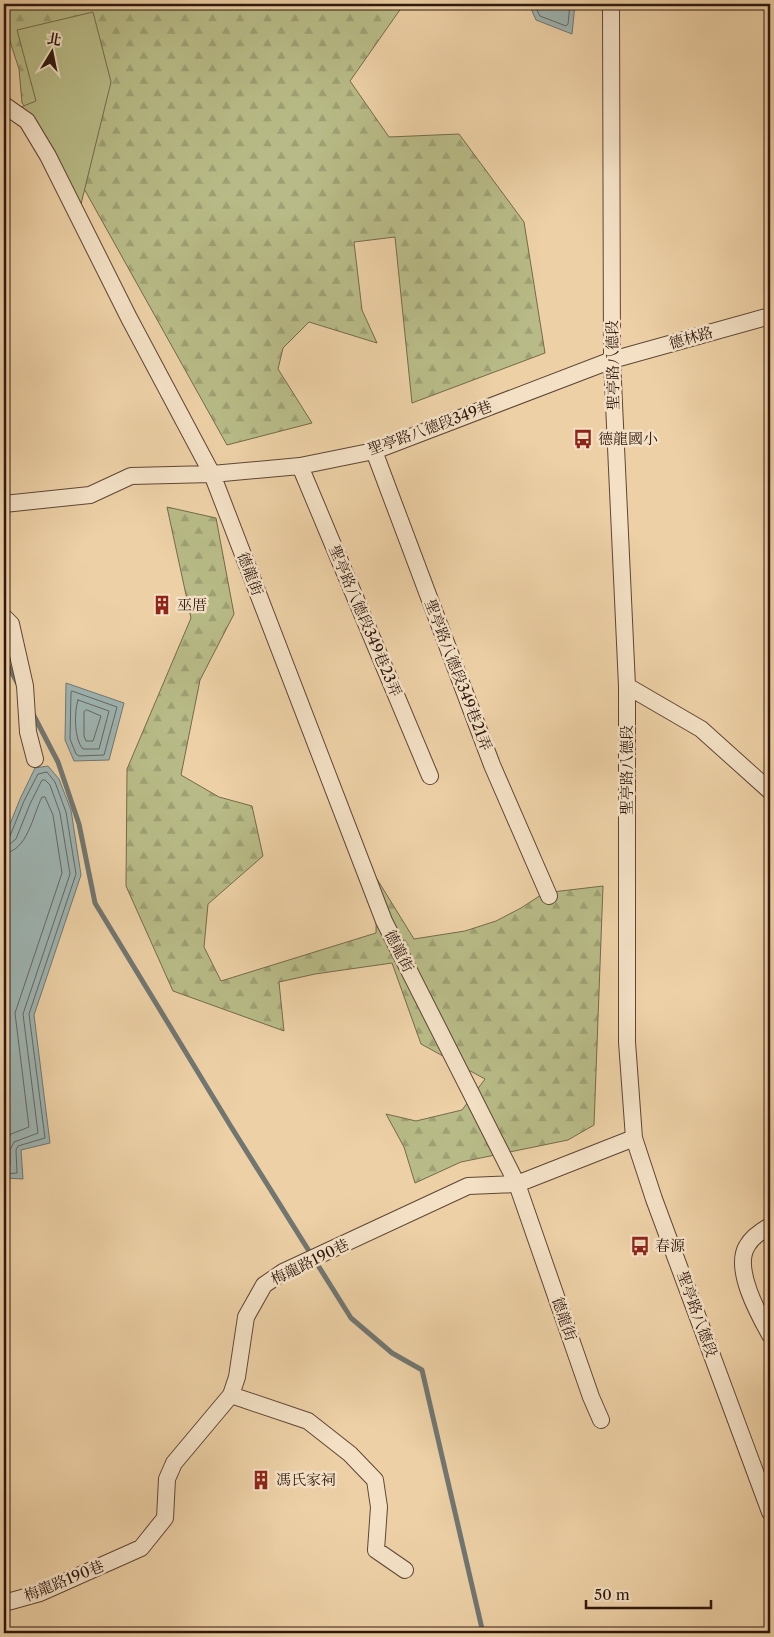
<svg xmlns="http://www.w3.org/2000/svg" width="774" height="1637" font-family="'Libre Caslon Text','Noto Serif TC',serif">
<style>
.forest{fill:url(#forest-firs);stroke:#746a4b}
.park{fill:#b8bb87;stroke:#746a4b}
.water{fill:#9db4b2;stroke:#717671}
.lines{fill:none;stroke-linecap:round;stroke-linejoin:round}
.shore{stroke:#666660;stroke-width:1}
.stream{stroke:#717671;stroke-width:5}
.minor-casing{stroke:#5f4635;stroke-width:18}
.minor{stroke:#f3e0c5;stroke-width:16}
.labels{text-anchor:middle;stroke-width:5;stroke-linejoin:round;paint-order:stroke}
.street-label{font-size:15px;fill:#30180f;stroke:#f3e0c5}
.poi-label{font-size:15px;fill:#30180f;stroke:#f3e0c5;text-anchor:start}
</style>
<defs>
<pattern id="forest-firs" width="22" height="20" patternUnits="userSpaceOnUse" patternTransform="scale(1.25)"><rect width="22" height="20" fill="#b8bb87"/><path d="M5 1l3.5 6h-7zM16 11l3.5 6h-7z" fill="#9ea073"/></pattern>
</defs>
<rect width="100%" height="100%" fill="#edd0a6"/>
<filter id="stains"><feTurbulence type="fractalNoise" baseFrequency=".004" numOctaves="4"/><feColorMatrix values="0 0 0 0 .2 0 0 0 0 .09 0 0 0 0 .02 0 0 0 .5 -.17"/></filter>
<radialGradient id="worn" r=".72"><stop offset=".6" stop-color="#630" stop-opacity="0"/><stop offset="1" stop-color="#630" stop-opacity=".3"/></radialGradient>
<path class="forest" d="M 4,4 L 404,4 L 350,81 L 389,137 L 459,134 L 524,222 L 545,353 L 412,403 L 395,237 L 354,242 L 362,310 L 377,343 L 309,322 L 283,348 L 278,369 L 312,423 L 227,445 L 58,142 L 22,103 L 19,69 L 4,23 Z
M 167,507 L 216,518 L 234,614 L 200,680 L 181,775 L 219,797 L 252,806 L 263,856 L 208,904 L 204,947 L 221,981 L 376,933 L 377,879 L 414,939 L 465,931 L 496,921 L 521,908 L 544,893 L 603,886 L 594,1125 L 568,1140 L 461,1162 L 415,1183 L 404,1147 L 386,1114 L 416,1121 L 462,1110 L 485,1079 L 421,1044 L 392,963 L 315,974 L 279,982 L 284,1031 L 173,991 L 126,886 L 127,769 L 191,618 Z"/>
<path class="park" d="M 93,12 L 111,82 L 81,204 L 16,109 L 36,101 L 17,30 Z"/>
<path class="water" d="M 529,4 L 575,4 L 572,34 L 536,20 Z
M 66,683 L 124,703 L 109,760 L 74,761 L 65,740 Z
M 48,766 L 59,779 L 71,810 L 81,875 L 34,1015 L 50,1143 L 21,1150 L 23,1179 L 4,1178 L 4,839 L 20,799 L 35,768 Z"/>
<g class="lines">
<path class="shore" d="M 534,4 L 540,16 L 566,26 L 568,24 L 570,4
M 72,691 L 117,707 L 104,755 L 79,756 L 76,754 L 70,739 L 71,693 Z
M 78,700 L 109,711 L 99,749 L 83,749 C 74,740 74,712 78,700 Z
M 87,710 L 101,716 L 93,741 L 86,741 L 84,736 L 84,712 Z
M 4,839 L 10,836 L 24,801 L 38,774 L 47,772 L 55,782 L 66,812 L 76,874 L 29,1014 L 45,1138 L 18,1146 L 16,1150 L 17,1173 L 4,1174
M 4,845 L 10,844 L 16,839 L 30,804 L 42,780 L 45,780 L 50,785 L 60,813 L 70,874 L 23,1014 L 38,1133 L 14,1142 L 10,1150 L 10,1166 L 4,1167
M 4,853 C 27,852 33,815 42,797 L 45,797 L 53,815 L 62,873 L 15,1013 L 29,1127 L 11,1134 L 4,1144"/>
<path class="stream" d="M 4,658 L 19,686
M 33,714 L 58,762 L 79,824 L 95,903 L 230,1125 L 351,1318 L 392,1353 L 422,1370 L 483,1633"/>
<defs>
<path id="minor" d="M 611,4 L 612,360 L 627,686 L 627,1042 L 634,1138 L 654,1199 L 770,1512
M 4,105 L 27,121 L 48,156 L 129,318 L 212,474 L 384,921 L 517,1184 L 591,1397 L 601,1420
M 374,451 L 492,765 L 549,896
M 300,466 L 430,776
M 4,504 L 90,495 L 131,476 L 212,474 L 300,466 L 374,451 L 612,360 L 770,316
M 4,617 L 11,624 L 25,686 L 28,732 L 35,759
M 627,686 L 701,729 L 770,791
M 770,1226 C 761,1231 752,1237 747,1246 C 733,1269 759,1315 770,1335
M 231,1395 L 308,1421 L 350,1454 L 375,1480 L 379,1507 L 376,1550 L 405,1570
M 4,1603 L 40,1593 L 141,1548 L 165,1518 L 167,1479 L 174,1463 L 231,1395 L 237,1377 L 246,1317 L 264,1285 L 283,1272 L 468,1186 L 517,1184 L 634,1138"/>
</defs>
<use href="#minor" class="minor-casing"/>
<use href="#minor" class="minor"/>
</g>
<defs>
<symbol id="bus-bare" viewBox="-9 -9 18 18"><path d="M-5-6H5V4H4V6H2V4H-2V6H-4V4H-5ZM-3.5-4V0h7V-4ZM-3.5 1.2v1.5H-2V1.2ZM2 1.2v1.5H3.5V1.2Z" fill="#8f2418" stroke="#f3e0c5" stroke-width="2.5" paint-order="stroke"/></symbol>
<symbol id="building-bare" viewBox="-9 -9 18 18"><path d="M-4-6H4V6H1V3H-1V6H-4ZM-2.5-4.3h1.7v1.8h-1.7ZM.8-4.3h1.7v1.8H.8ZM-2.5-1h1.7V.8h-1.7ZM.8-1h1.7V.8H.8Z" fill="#8f2418" stroke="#f3e0c5" stroke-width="2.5" paint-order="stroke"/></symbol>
</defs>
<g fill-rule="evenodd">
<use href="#bus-bare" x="569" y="425" width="28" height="28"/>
<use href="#building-bare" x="148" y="591" width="28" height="28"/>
<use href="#bus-bare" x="626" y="1232" width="28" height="28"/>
<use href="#building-bare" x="247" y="1466" width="28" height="28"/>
</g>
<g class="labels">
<g class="street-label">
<text transform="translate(691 338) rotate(-16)" y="5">德林路</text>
<text transform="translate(613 365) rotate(-91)" y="5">聖亭路八德段</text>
<text transform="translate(430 428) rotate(-20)" y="5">聖亭路八德段349巷</text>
<text transform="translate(250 574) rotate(69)" y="5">德龍街</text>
<text transform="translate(365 621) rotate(67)" y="5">聖亭路八德段349巷23弄</text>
<text transform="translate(458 675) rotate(69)" y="5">聖亭路八德段349巷21弄</text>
<text transform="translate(627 770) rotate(-90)" y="5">聖亭路八德段</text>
<text transform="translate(399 951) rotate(63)" y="5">德龍街</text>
<text transform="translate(310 1262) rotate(-26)" y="5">梅龍路190巷</text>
<text transform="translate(697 1314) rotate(70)" y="5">聖亭路八德段</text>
<text transform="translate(564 1319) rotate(71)" y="5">德龍街</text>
<text transform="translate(64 1581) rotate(-22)" y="5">梅龍路190巷</text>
</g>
<g class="poi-label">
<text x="598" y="444">德龍國小</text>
<text x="177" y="610">巫厝</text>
<text x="655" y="1251">春源</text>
<text x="276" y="1485">馮氏家祠</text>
</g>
</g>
<rect width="774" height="1637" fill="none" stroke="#edd0a6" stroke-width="20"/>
<rect x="5" y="5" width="764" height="1627" fill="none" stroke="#30180f" stroke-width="2.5"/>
<rect x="10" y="10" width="754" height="1617" fill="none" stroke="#30180f"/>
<g transform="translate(52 52) rotate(10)" stroke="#f3e0c5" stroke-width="4" paint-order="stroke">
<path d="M0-4L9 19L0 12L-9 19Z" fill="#30180f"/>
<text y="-8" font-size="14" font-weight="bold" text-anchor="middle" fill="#30180f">北</text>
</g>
<path d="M586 1600v8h125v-8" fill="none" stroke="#30180f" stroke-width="2.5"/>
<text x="594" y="1600" font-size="15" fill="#30180f" stroke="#f3e0c5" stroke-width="4" paint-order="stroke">50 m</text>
<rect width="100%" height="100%" filter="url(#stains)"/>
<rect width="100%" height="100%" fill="url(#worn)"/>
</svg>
